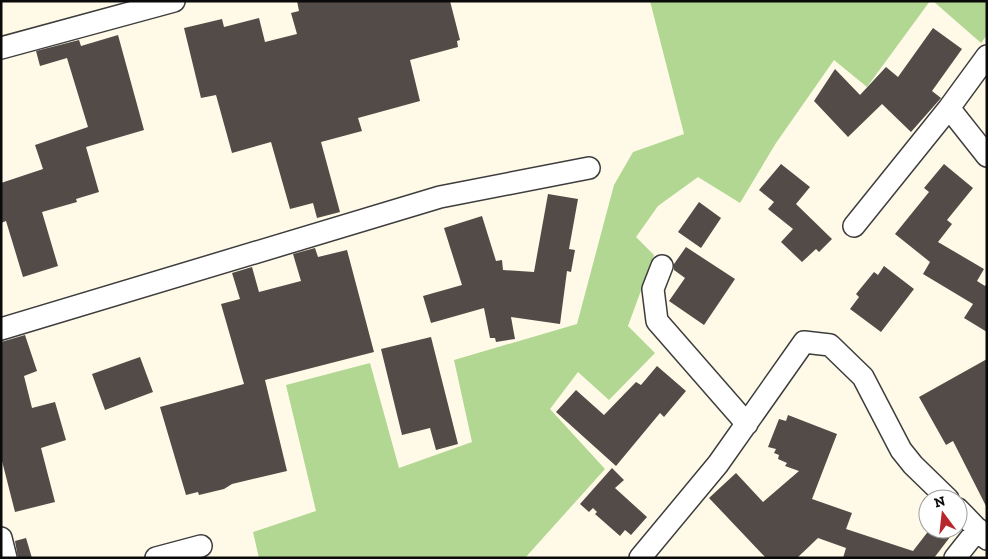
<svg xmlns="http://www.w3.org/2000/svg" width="988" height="559" font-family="'Zilla Slab',serif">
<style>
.forest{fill:#b1d793}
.building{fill:#524b47}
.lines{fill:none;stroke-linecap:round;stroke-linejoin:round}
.street-casing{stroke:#3d3d3d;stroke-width:24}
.street{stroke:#fff;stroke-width:21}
</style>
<rect width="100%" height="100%" fill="#fffae7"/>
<path class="forest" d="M 650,1 L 930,1 L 867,87 L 834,60 L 776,143 L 740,203 L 698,177 L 658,206 L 636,237 L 654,255 L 628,326 L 655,353 L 609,400 L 578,372 L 550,409 L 605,469 L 525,558 L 259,558 L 253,532 L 316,511 L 286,385 L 370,363 L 399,468 L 472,442 L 454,360 L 577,324 L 614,185 L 633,152 L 684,134 Z
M 933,1 L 987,1 L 987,35 L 981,43 Z"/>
<path class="building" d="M 297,1 L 450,1 L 460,40 L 457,41 L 458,47 L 410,60 L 420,101 L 358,118 L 362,131 L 321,142 L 340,212 L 317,218 L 313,203 L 290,209 L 271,142 L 232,153 L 216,95 L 201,98 L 184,28 L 222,19 L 224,27 L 259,18 L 265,42 L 297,34 L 291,13 L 299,11 Z
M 933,28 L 962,49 L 932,91 L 941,98 L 911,132 L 882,104 L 848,137 L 814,101 L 835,69 L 860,95 L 886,67 L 898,77 Z
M 118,35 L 144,130 L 86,147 L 99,192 L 76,199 L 77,202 L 42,212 L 58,266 L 23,277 L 6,221 L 1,223 L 1,183 L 43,169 L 35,145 L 88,127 L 67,58 L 40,66 L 36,51 L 79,40 L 81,46 Z
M 781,164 L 810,187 L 796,204 L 832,239 L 819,252 L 816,249 L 802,262 L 781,242 L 793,229 L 768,209 L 774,202 L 759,190 Z
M 944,164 L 973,188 L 947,220 L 952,224 L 938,242 L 984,269 L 977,281 L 985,286 L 987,283 L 987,332 L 964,318 L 973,304 L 923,274 L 930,262 L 895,234 L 929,192 L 924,188 Z
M 548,194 L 578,199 L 569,249 L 575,250 L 571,272 L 567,271 L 560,324 L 511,317 L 515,339 L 496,342 L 495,338 L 490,338 L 484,308 L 431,323 L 423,296 L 462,285 L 444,228 L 482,216 L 496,261 L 502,260 L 503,270 L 534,272 Z
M 699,202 L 721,218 L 701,248 L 678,232 Z
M 686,247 L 735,279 L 704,325 L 669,301 L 685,278 L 674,270 L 674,264 Z
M 315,248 L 318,257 L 347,250 L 374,352 L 265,380 L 287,471 L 232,484 L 224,489 L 199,495 L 198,492 L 186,495 L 160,407 L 244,384 L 221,304 L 240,299 L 232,273 L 252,267 L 259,292 L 301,281 L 293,254 Z
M 884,266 L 914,289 L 881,332 L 850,309 L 859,297 L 856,294 L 874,272 L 878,275 Z
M 25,335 L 37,371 L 24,376 L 32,408 L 55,402 L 66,440 L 41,448 L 55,502 L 15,512 L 1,457 L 1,342 Z
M 431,337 L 458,444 L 436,450 L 430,428 L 402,435 L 381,349 Z
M 140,357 L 153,392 L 105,410 L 92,374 Z
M 987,359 L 987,508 L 953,441 L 946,445 L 919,397 Z
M 657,366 L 686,391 L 664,417 L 660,413 L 616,466 L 556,412 L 576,390 L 604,415 L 636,382 L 641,385 Z
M 788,415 L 837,434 L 812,499 L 852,513 L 846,529 L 913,551 L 930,529 L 938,529 L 950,537 L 934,558 L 843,558 L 846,548 L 818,538 L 797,558 L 766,558 L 709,498 L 736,473 L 763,502 L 799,471 L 785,466 L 787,463 L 778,459 L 779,455 L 774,453 L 776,449 L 768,447 L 779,419 L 786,421 Z
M 612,468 L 624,480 L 615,488 L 647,517 L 631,535 L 625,530 L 620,536 L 595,514 L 597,512 L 593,508 L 589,512 L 580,504 Z
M 26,538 L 32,558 L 18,558 L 15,541 Z"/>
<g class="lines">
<defs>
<path id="street" d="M 1,48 L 174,1
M 949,108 L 987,156
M 854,226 L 949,108 L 987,56
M 662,266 L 653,289 L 657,321 L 747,424
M 1,329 L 440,197 L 589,168
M 958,509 L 987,539
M 1,538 L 6,558
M 156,558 L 201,546
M 640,558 L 718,464 L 804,342 L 830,345 L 863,377 L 901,450 L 913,465 L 948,499
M 955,558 L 978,529"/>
</defs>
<use href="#street" class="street-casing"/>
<use href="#street" class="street"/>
</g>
<rect width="988" height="559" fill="none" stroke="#0a0a0a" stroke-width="5"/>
<g transform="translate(943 514) rotate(345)"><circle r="24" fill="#ffffff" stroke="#9d9d9d"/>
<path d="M0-4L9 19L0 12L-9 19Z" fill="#b6262a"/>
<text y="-8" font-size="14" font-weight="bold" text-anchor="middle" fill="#0a0a0a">N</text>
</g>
</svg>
